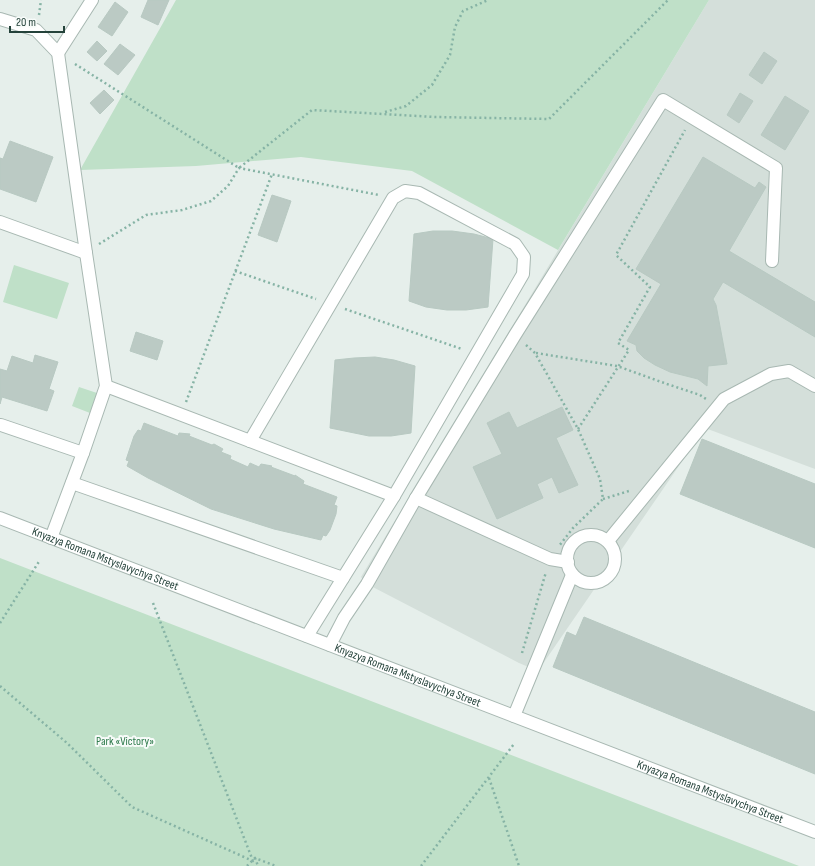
<svg xmlns="http://www.w3.org/2000/svg" width="815" height="866" font-family="'Sofia Sans Condensed',sans-serif">
<style>
.built{fill:#d4dfda}
.green{fill:#bfe0c8}
.building{fill:#bbcac4;stroke:#b8c9c2}
.lines{fill:none;stroke-linecap:round;stroke-linejoin:round}
.minor-casing{stroke:#a8b8b2;stroke-width:14}
.path{stroke:#86b3a5;stroke-width:2.5;stroke-dasharray:2 3;stroke-linecap:butt}
.minor{stroke:#fff;stroke-width:12}
.labels{text-anchor:middle;stroke-width:4;stroke-linejoin:round;paint-order:stroke}
.street-label{font-size:12px;fill:#24423a;stroke:#f7fbf9}
.park-label{font-size:12px;fill:#2d7a4b;stroke:#f7fbf9}
</style>
<rect width="100%" height="100%" fill="#e6efeb"/>
<path class="built" d="M 709,0 L 815,0 L 815,469 L 705,428 L 538,671 L 519,663 L 367,584 L 361,577 Z"/>
<path class="green" d="M 176,0 L 709,0 L 558,250 L 412,171 L 301,157 L 196,166 L 80,170 Z
M 14,265 L 69,283 L 57,319 L 3,302 Z
M 79,387 L 97,393 L 90,413 L 72,406 Z
M 0,558 L 799,866 L 0,866 Z"/>
<path class="building" d="M 148,0 L 169,0 L 158,25 L 141,17 Z
M 115,2 L 128,12 L 112,36 L 98,27 Z
M 97,41 L 107,51 L 97,61 L 87,52 Z
M 120,44 L 135,55 L 118,75 L 104,64 Z
M 764,52 L 777,61 L 762,84 L 749,75 Z
M 104,90 L 114,100 L 100,114 L 90,103 Z
M 740,93 L 753,101 L 739,123 L 727,115 Z
M 785,96 L 809,111 L 785,150 L 761,135 Z
M 10,141 L 53,157 L 36,202 L 0,189 L 0,158 L 3,159 Z
M 703,157 L 755,188 L 759,182 L 766,187 L 729,251 L 815,302 L 815,337 L 723,282 L 713,299 L 716,305 L 727,364 L 708,366 L 707,386 L 698,379 L 670,372 L 655,365 L 644,358 L 637,351 L 636,345 L 627,341 L 661,284 L 636,269 Z
M 272,195 L 291,201 L 277,242 L 258,235 Z
M 433,231 L 452,231 L 474,234 L 493,239 L 488,307 L 466,310 L 447,310 L 426,307 L 409,301 L 414,234 Z
M 136,332 L 163,341 L 157,360 L 130,351 Z
M 35,355 L 58,362 L 49,389 L 54,391 L 47,411 L 2,397 L 0,404 L 0,369 L 7,371 L 12,356 L 33,363 Z
M 375,357 L 394,360 L 415,366 L 411,433 L 391,436 L 369,436 L 330,428 L 335,360 L 354,358 Z
M 562,407 L 573,430 L 556,438 L 578,485 L 559,493 L 552,477 L 537,484 L 543,498 L 497,519 L 473,467 L 502,454 L 487,423 L 509,412 L 517,428 Z
M 144,423 L 178,436 L 179,433 L 190,434 L 189,436 L 212,445 L 214,444 L 223,449 L 221,452 L 231,456 L 230,459 L 248,467 L 250,463 L 259,467 L 261,464 L 272,466 L 271,467 L 295,476 L 295,475 L 304,481 L 303,484 L 337,497 L 334,505 L 337,506 L 336,514 L 330,530 L 326,536 L 323,535 L 321,540 L 274,529 L 211,509 L 148,478 L 127,466 L 129,461 L 126,460 L 134,436 L 138,430 L 141,431 Z
M 702,439 L 815,484 L 815,548 L 680,494 Z
M 584,617 L 815,712 L 815,774 L 553,667 L 567,632 L 576,636 Z"/>
<g class="lines">
<defs>
<g id="minor">
<path d="M 0,19 L 36,30 L 58,53 L 86,253 L 106,386 L 83,453 L 51,538"/>
<path d="M 58,53 L 92,0"/>
<path d="M 0,222 L 86,253"/>
<path d="M 106,386 L 394,496"/>
<path d="M 1,425 L 83,453"/>
<path d="M 250,441 L 393,198 L 405,191 L 419,193 L 515,244 L 524,257 L 523,274 L 394,496 L 307,636"/>
<path d="M 72,483 L 343,578"/>
<path d="M 416,498 L 550,559 L 568,562"/>
<path id="s1" d="M 0,518 L 815,832"/>
<circle cx="591" cy="559" r="24"/>
<path d="M 608,541 L 724,399 L 771,374 L 789,371 L 815,386"/>
<path d="M 330,645 L 344,618 L 367,584 L 416,498 L 515,335 L 663,100 L 776,168 L 772,261"/>
<path d="M 514,716 L 572,575"/>
</g>
</defs>
<use href="#minor" class="minor-casing"/>
<path class="path" d="M 39,15 L 41,0
M 75,64 L 239,168 L 312,110 L 435,117 L 549,119 L 668,0
M 385,112 L 406,106 L 432,85 L 450,55 L 455,27 L 463,11 L 488,0
M 99,244 L 146,215 L 182,210 L 211,201 L 228,186 L 239,168 L 379,195
M 235,271 L 316,299
M 345,309 L 462,349
M 526,345 L 535,353 L 578,429 L 600,479 L 603,499 L 573,528 L 559,546
M 536,353 L 617,366 L 667,384 L 700,395 L 706,399
M 186,402 L 272,174
M 578,429 L 629,350 L 618,343 L 650,287 L 616,255 L 685,130
M 603,499 L 629,491
M 153,603 L 253,861 L 255,858 L 258,866
M 0,623 L 40,560
M 522,653 L 546,572
M 0,686 L 67,743 L 132,807 L 253,861
M 489,778 L 519,866
M 247,866 L 255,858 L 276,866
M 421,866 L 514,744"/>
<use href="#minor" class="minor"/>
</g>
<g class="labels">
<g class="street-label">
<text dy="4" stroke="none"><textPath href="#s1" startOffset="113">Knyazya Romana Mstyslavychya Street</textPath></text>
<text dy="4" stroke="none"><textPath href="#s1" startOffset="437">Knyazya Romana Mstyslavychya Street</textPath></text>
<text dy="4" stroke="none"><textPath href="#s1" startOffset="761">Knyazya Romana Mstyslavychya Street</textPath></text>
</g>
<g class="park-label">
<text x="125" y="745">Park «Victory»</text>
</g>
</g>
<path d="M10 26v6h54v-6" fill="none" stroke="#24423a" stroke-width="2"/>
<text x="16" y="26" font-size="12" fill="#24423a" stroke="#f7fbf9" stroke-width="3" paint-order="stroke">20 m</text>
</svg>
